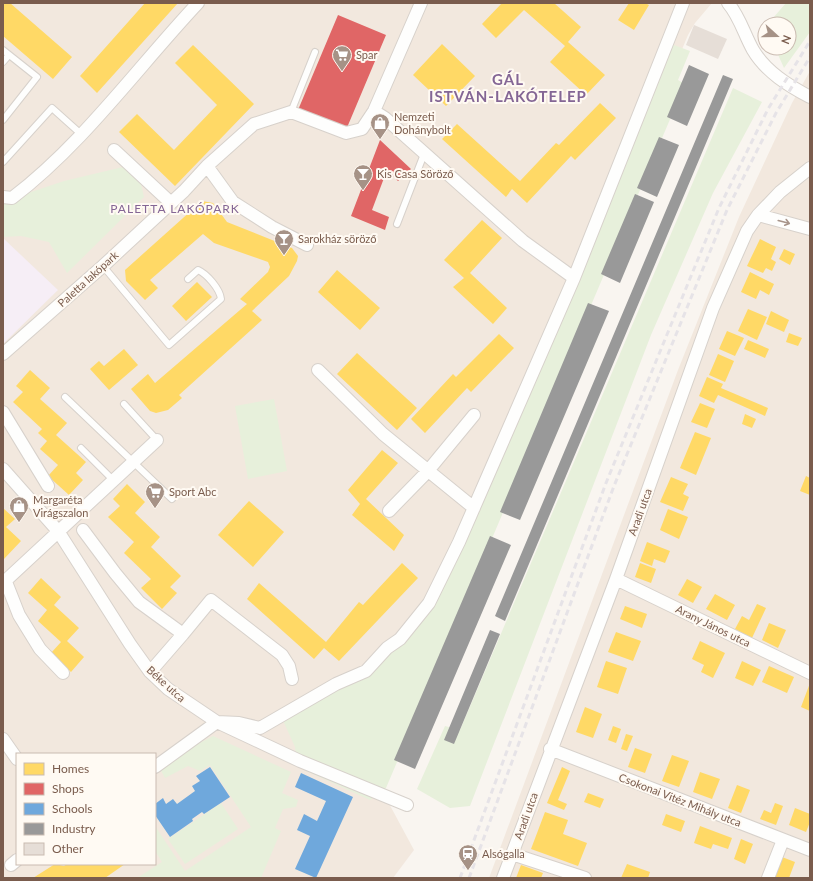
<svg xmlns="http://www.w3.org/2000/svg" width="813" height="881" font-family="Lato,sans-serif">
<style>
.residential{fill:#f2e8de;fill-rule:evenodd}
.education{fill:#f6eef6}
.green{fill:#e7f0db}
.homes{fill:#ffd966}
.shops{fill:#e06666}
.schools{fill:#6fa8dc}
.industry{fill:#999}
.building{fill:#e6ded7}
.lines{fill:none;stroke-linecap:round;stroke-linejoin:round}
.lane-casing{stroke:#d7d1cb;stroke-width:8}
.street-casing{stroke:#d7d1cb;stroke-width:14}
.lane{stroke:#fefefd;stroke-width:6}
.street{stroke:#fefefd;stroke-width:12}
.rail{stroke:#e6e3e7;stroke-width:3;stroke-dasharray:6 4;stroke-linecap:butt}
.oneway{stroke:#a8958b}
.labels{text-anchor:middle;stroke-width:4;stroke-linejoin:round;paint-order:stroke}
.poi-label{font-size:11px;fill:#7a5c4d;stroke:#fffaf3;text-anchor:start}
.street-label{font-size:11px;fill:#7a5c4d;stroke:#fffaf3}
.neighbourhood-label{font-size:12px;letter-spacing:1px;fill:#846695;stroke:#fffaf3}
.district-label{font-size:15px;font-weight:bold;letter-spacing:1px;fill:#846695;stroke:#fffaf3}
</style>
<rect width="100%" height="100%" fill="#f9f5f0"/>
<path class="residential" d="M 3,3 L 712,3 L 695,23 L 688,35 L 480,532 L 343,718 L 414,850 L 393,878 L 3,878 ZM 17,754 L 155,754 L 155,864 L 17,864 Z
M 810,71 L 810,878 L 489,878 L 678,370 L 739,217 L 792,103 Z"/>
<path class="education" d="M 3,238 L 58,290 L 3,344 Z"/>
<path class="green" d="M 786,3 L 810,3 L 810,32 L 784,68 L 775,48 L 789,48 L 789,24 L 773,24 L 773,18 Z
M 666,42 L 690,51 L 678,80 L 685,84 L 386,788 L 370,800 L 300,768 L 296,757 L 295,747 L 281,716 L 336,684 L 387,648 L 445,574 Z
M 733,88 L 762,102 L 713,193 L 651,335 L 470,806 L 450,808 L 417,789 L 445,726 L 460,730 Z
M 123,167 L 141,184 L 144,197 L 67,273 L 49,242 L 21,236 L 3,237 L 3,191 L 22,195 L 64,181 Z
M 274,399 L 287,471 L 248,479 L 235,406 Z
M 213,736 L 291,772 L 282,793 L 298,800 L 296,807 L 283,809 L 275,828 L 281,831 L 261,878 L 137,878 L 162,862 L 155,851 L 155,826 L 185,871 L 251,827 L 210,765 L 200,771 L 188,766 L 165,778 L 158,765 Z
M 221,803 L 238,829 L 185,864 L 168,839 Z"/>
<path class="homes" d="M 3,3 L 10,3 L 72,57 L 53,79 L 3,36 Z
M 145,3 L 178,3 L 97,93 L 80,76 Z
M 502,3 L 554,3 L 581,27 L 568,42 L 605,75 L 586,95 L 550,62 L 565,46 L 524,10 L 496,38 L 482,24 Z
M 629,3 L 645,3 L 649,5 L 634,30 L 618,20 Z
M 442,44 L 475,76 L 446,106 L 413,75 Z
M 193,45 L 254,104 L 175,186 L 119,132 L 137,114 L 174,150 L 217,105 L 175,63 Z
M 600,103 L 616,118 L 575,160 L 571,156 L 527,203 L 512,189 L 506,197 L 442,139 L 457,124 L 520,181 L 556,143 L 559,145 Z
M 202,201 L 213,203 L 227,222 L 292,248 L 298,256 L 297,261 L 289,276 L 252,311 L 262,320 L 179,395 L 182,398 L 168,410 L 156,413 L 150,411 L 131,389 L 148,374 L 155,383 L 247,304 L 240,299 L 268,272 L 270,267 L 268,262 L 214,243 L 203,234 L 150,280 L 158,288 L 145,300 L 126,281 L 125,270 Z
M 482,220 L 502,238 L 470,273 L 507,308 L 493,324 L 453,287 L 464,278 L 444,260 Z
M 760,239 L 776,247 L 771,259 L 776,262 L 772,271 L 766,268 L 763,273 L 747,266 Z
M 784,249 L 795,254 L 790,265 L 779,259 Z
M 337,270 L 380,308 L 360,330 L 318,292 Z
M 750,272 L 774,284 L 769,295 L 760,290 L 756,299 L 741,292 Z
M 197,282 L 212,297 L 186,321 L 172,306 Z
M 748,309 L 767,317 L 757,340 L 738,331 Z
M 771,311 L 789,320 L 784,332 L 766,324 Z
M 727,331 L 744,338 L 735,356 L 719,349 Z
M 789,333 L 802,338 L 798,346 L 786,342 Z
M 499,334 L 514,348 L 471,392 L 467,388 L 425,433 L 411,419 L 453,374 L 456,377 Z
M 748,340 L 769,349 L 765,358 L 744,349 Z
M 124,349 L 138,365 L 109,390 L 90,369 L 99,361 L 104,366 Z
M 357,353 L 417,408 L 397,430 L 337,374 Z
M 718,354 L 734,361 L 725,382 L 709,375 Z
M 30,370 L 50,388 L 40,399 L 67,423 L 56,435 L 86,462 L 76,473 L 83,480 L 69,495 L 48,476 L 58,465 L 40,449 L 47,441 L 38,433 L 42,429 L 13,402 L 23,392 L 16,386 Z
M 707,377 L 723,384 L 721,388 L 768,408 L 765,416 L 718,395 L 714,403 L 699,396 Z
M 700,403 L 715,409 L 707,428 L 691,422 Z
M 745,414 L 756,419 L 752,428 L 742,424 Z
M 695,432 L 711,438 L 696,475 L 680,468 Z
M 382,450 L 398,463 L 366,499 L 404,535 L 394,551 L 352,515 L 360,504 L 348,490 Z
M 806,476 L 810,478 L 810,495 L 800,491 Z
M 671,477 L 688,484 L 683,494 L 689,497 L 683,511 L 660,502 Z
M 127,484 L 145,502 L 135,513 L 160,537 L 151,547 L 181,576 L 170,587 L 177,593 L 162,609 L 141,588 L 151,579 L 124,553 L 134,542 L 108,517 L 120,506 L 113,499 Z
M 249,501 L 284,532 L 253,567 L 218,535 Z
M 3,508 L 15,519 L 6,527 L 21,541 L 4,559 Z
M 668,509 L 688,517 L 679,539 L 660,530 Z
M 647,542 L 670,551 L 665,563 L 654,559 L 652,566 L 640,561 Z
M 402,563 L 418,578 L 339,661 L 324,648 L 314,659 L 247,599 L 259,583 L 326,642 L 359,602 L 363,605 Z
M 640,563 L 656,569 L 651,583 L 635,577 Z
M 41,578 L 61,597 L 54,605 L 79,628 L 67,641 L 84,657 L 71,672 L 51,653 L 61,642 L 38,621 L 47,610 L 28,593 Z
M 687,579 L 702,587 L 693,603 L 678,595 Z
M 715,594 L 735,605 L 727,620 L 706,609 Z
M 757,604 L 766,608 L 752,638 L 735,629 L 742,616 L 749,620 Z
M 625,606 L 647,614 L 642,628 L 620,619 Z
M 769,623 L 786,630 L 778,648 L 762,640 Z
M 616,632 L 641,641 L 633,661 L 608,652 Z
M 700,641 L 725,653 L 713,678 L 701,672 L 704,665 L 692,659 Z
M 606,661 L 627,668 L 618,694 L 597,687 Z
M 742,661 L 761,670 L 753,686 L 735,678 Z
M 769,666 L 794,677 L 787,693 L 762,682 Z
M 810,683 L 810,711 L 801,707 Z
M 585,707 L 602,714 L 593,738 L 576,732 Z
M 613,726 L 621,729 L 616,743 L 608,740 Z
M 626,734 L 633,736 L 627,751 L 621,749 Z
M 635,748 L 652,754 L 645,773 L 628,767 Z
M 672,755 L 689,761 L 679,787 L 662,781 Z
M 562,767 L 570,771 L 558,800 L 567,804 L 564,810 L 547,803 Z
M 700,772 L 720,779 L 712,799 L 693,792 Z
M 737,785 L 750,790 L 741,813 L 728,808 Z
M 588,793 L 604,799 L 600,808 L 584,802 Z
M 775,803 L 783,806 L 776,825 L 760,819 L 764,810 L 771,813 Z
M 795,808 L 810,814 L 810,822 L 806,832 L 789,825 Z
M 545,812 L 568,820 L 563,834 L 587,843 L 578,866 L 531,849 Z
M 666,814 L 685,821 L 681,832 L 662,825 Z
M 700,826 L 732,838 L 728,849 L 713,844 L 711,849 L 694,843 Z
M 741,839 L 753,844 L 745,864 L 734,859 Z
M 782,857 L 795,862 L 789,878 L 775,878 Z
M 55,864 L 64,866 L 67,864 L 125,864 L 105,878 L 33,878 Z
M 627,864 L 650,872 L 648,878 L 621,878 Z
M 521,865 L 543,873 L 541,878 L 516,878 Z"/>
<path class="shops" d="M 338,15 L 386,35 L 346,130 L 298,110 Z
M 380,140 L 411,169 L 398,181 L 387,170 L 372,210 L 389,217 L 385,230 L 351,216 Z"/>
<path class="schools" d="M 210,767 L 230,797 L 204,814 L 202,812 L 192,819 L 193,821 L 170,837 L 155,815 L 155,804 L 163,798 L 166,804 L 173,799 L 177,804 L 195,791 L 192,786 L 200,781 L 196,776 Z
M 301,773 L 353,797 L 316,878 L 295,869 L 310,836 L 297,830 L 304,814 L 317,821 L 326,801 L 295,787 Z"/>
<path class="industry" d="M 689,65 L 709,74 L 687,126 L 667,117 Z
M 723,75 L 733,79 L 505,621 L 495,616 Z
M 659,137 L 679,145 L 657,197 L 637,188 Z
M 635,194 L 654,202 L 620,283 L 601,274 Z
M 588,303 L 609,311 L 520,520 L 500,512 Z
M 490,536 L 511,545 L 415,769 L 394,760 Z
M 490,630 L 500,634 L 454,744 L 444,740 Z"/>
<path class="building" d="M 694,25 L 727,39 L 718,59 L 686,45 Z"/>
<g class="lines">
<defs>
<path id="lane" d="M 3,50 L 37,77 L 3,120
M 3,62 L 9,55
M 291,112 L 315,52
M 3,162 L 52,108 L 81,134
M 397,224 L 424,154
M 103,266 L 169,345 L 221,299 C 220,289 207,274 198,270 L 188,279
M 65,397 L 172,499
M 124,404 L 157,440
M 81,448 L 113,480"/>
<path id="street" d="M 728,3 C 740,17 744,34 753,50 C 766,72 789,86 810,97
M 374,111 L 385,118 L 523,241 L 574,278
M 114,150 L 171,203
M 207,166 L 233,202 L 272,227 L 307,245
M 3,197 L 12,198 C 83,144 137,68 198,3
M 758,215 L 810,229
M 3,354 L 103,266 L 184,191 L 207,166 L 254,124 L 291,112 L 346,133 L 362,129 L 374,111 L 421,3
M 318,370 L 383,434 L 474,508
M 3,412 L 48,486
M 3,469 L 58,531 L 130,644 L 150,672 L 168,689 L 217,722 L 300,761 L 407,805
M 389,511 L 427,472 L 474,415
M 83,530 L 115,573 L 139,602 L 183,634 L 150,672
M 616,579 L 810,673
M 6,582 L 19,615 L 40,649 L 63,673
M 3,583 L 157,440
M 183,634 L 211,600 L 282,655 L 289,666 L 292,679
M 217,722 L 239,723 L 260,728 L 336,684 L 366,671 L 387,648 L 400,639 L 429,603 L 459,542 L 574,278 L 683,3
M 3,739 L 17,759
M 550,749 L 810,850
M 155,767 L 217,722
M 512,854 L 585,878
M 11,865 L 17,860
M 503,878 L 616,579 L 713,308 L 747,231 L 758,215 L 780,192 L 810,168
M 768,878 L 783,840"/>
</defs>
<use href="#lane" class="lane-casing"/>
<use href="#street" class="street-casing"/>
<use href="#lane" class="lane"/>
<use href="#street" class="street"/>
<path class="rail" d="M 460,878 L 606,483 L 719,208 L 768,109 L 810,41
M 469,878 L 614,486 L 727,210 L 776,113 L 810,57"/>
</g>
<defs><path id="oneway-shaft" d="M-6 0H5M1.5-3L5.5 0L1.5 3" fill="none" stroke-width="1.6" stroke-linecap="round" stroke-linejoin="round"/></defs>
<use class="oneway" href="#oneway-shaft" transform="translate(784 222) rotate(15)"/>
<defs>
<symbol id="supermarket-pin" viewBox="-11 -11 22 30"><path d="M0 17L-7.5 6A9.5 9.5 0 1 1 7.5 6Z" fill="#a69286" stroke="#fffaf3"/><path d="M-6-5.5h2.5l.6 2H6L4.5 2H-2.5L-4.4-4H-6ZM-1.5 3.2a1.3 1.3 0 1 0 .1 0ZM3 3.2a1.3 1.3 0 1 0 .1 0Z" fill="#fff"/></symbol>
<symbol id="shop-pin" viewBox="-11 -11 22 30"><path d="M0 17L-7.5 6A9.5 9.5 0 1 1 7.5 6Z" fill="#a69286" stroke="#fffaf3"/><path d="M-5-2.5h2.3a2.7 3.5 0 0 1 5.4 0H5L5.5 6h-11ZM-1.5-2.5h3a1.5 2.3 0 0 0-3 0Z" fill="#fff"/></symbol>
<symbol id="bar-pin" viewBox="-11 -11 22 30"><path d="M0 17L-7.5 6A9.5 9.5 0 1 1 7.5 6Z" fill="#a69286" stroke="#fffaf3"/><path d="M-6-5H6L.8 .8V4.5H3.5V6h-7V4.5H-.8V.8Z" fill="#fff"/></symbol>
<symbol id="station-pin" viewBox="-11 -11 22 30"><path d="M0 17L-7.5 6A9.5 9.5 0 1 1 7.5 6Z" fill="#a69286" stroke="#fffaf3"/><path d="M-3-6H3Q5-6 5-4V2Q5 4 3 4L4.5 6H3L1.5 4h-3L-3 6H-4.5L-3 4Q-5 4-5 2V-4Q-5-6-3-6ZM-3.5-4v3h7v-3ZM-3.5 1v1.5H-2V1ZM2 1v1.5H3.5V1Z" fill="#fff"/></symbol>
</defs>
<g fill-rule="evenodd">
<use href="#supermarket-pin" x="331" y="44" width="22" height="30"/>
<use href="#shop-pin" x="369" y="112" width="22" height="30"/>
<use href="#bar-pin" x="352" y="163" width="22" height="30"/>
<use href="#bar-pin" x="273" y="228" width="22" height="30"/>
<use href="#supermarket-pin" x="144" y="481" width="22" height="30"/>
<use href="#shop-pin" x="8" y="495" width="22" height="30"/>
<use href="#station-pin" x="457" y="843" width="22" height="30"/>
</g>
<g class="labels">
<g class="poi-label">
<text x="356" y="59">Spar</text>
<text x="394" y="121">Nemzeti<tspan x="394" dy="13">Dohánybolt</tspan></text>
<text x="377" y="178">Kis Casa Söröző</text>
<text x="298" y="243">Sarokház söröző</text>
<text x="169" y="496">Sport Abc</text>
<text x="33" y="504">Margaréta<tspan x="33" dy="13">Virágszalon</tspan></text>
<text x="482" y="858">Alsógalla</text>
</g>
<g class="street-label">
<text transform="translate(88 279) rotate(-42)" y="4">Paletta lakópark</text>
<text transform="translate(640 512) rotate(-70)" y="4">Aradi utca</text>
<text transform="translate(713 626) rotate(26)" y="4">Arany János utca</text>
<text transform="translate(166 684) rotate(42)" y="4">Béke utca</text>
<text transform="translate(680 800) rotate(21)" y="4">Csokonai Vitéz Mihály utca</text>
<text transform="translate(526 816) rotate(-70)" y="4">Aradi utca</text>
</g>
<g class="neighbourhood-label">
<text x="175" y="213">PALETTA LAKÓPARK</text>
</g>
<g class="district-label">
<text x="508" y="85">GÁL<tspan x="508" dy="17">ISTVÁN-LAKÓTELEP</tspan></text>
</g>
</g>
<rect width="813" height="881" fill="none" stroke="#7a5c4d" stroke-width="8"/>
<rect x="16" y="753" width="140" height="112" fill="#fffaf3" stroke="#cabbb1"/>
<rect x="24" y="763" width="20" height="12" fill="#ffd966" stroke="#cabbb1"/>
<text x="52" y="773" font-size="12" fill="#7a5c4d">Homes</text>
<rect x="24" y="783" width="20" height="12" fill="#e06666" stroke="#cabbb1"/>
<text x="52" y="793" font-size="12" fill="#7a5c4d">Shops</text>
<rect x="24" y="803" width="20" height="12" fill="#6fa8dc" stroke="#cabbb1"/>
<text x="52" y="813" font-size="12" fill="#7a5c4d">Schools</text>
<rect x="24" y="823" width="20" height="12" fill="#999999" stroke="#cabbb1"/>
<text x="52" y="833" font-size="12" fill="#7a5c4d">Industry</text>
<rect x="24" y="843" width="20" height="12" fill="#e6ded7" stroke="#cabbb1"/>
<text x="52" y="853" font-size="12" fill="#7a5c4d">Other</text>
<g transform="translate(777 36) rotate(111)"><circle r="19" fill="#fffaf3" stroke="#cabbb1"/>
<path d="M0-3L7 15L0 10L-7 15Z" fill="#a69286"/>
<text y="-6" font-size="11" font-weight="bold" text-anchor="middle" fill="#7a5c4d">N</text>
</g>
</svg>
